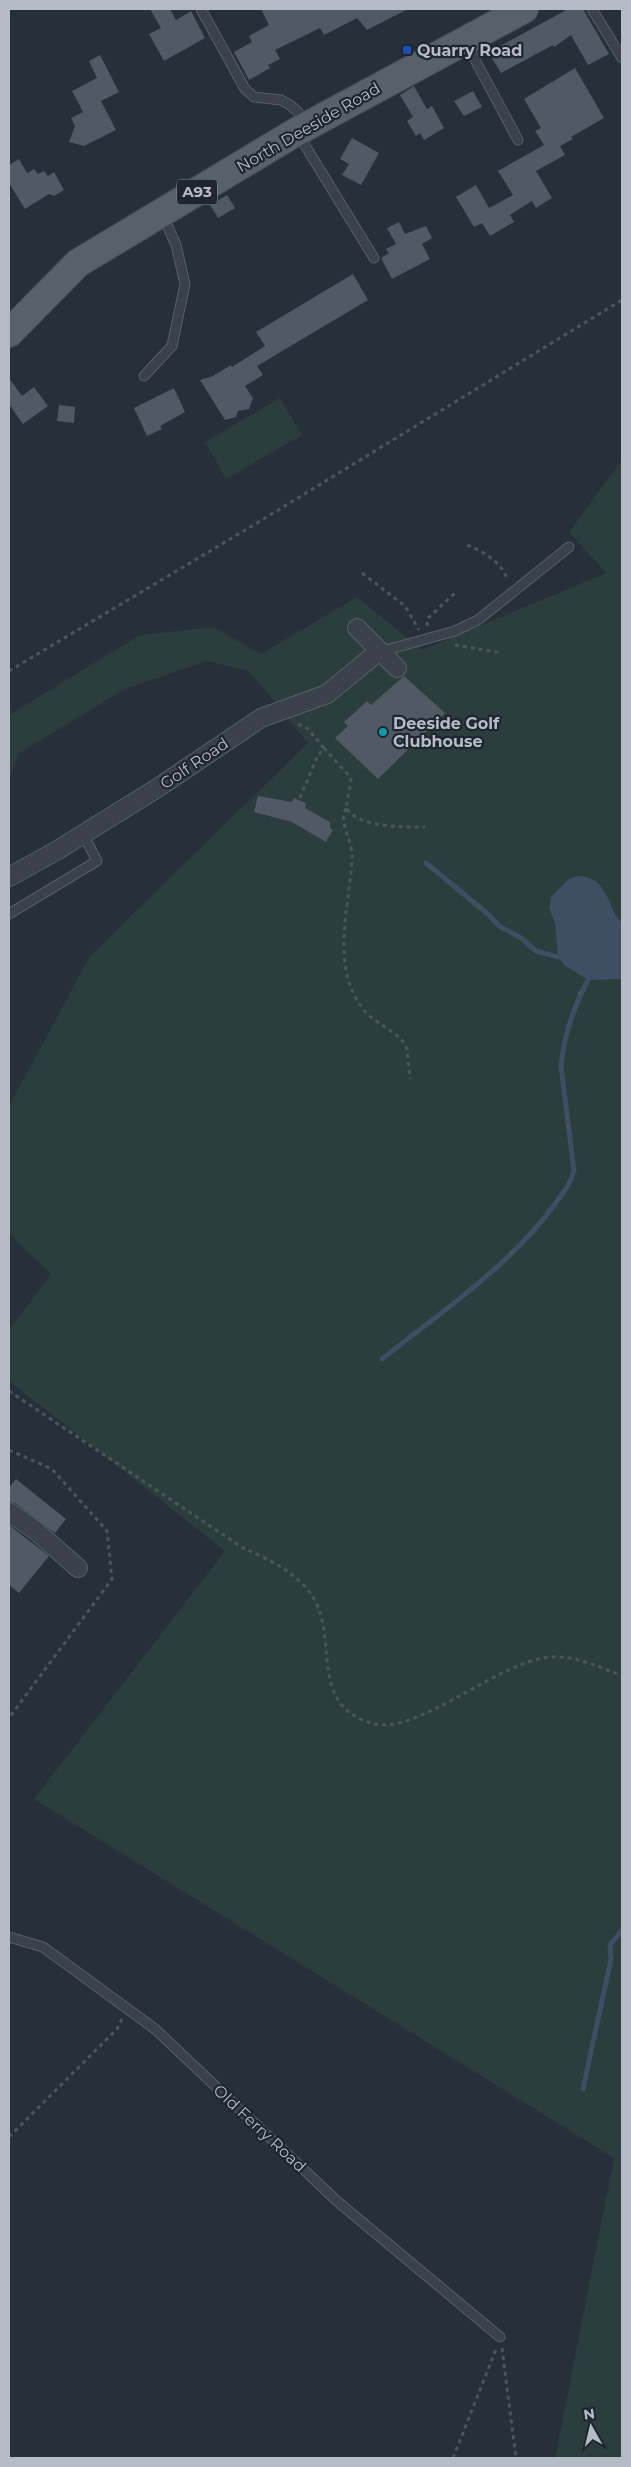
<svg xmlns="http://www.w3.org/2000/svg" width="631" height="2467" font-family="Montserrat,sans-serif">
<style>
.green{fill:#2b3d3d}
.water{fill:#404e63}
.lines{fill:none;stroke-linecap:round;stroke-linejoin:round}
.stream{stroke:#404e63;stroke-width:5}
.building{fill:#505965}
.service-casing{stroke:#585f68;stroke-width:11}
.minor-casing{stroke:#585f68;stroke-width:20}
.primary-casing{stroke:#434a53;stroke-width:30}
.path{stroke:#48585a;stroke-width:3;stroke-dasharray:4 4;stroke-linecap:butt}
.service{stroke:#3a414a;stroke-width:9}
.minor{stroke:#3a414a;stroke-width:18}
.primary{stroke:#58606a;stroke-width:28}
.transit-dot{fill:#1a4fb4;stroke:#1f262f;stroke-width:2}
.culture-dot{fill:#0f9aa8;stroke:#1f262f;stroke-width:2}
.labels{text-anchor:middle;stroke-width:4.5;stroke-linejoin:round;paint-order:stroke}
.shield{fill:#1f262f;stroke:#898f99;stroke-width:1}
.shield-label{font-size:15px;font-weight:bold;fill:#b6bcc6}
.poi-label{font-size:16px;font-weight:bold;fill:#b6bcc6;stroke:#1f262f;text-anchor:start}
.street-label{font-size:16px;fill:#b6bcc6;stroke:#1f262f}
</style>
<rect width="100%" height="100%" fill="#262f3a"/>
<path class="green" d="M 280,398 L 302,435 L 226,479 L 205,442 Z
M 622,460 L 622,2458 L 555,2458 L 614,2158 L 34,1799 L 225,1551 L 9,1381 L 9,1330 L 51,1274 L 9,1234 L 9,1106 L 90,956 L 308,743 L 249,671 L 207,661 L 125,689 L 18,754 L 9,781 L 9,715 L 140,635 L 213,627 L 261,654 L 357,597 L 422,650 L 606,573 L 569,532 Z"/>
<path class="water" d="M 577,876 C 602,876 606,895 615,914 C 616,918 621,920 622,923 C 625,931 622,968 622,979 L 588,980 L 564,965 L 558,957 L 555,923 L 549,908 L 551,897 L 569,879 Z"/>
<g class="lines">
<path class="stream" d="M 426,863 L 488,914 L 499,926 L 521,938 L 536,951 L 558,957
M 382,1359 C 442,1311 510,1266 555,1204 C 563,1193 571,1183 574,1171 L 561,1066 C 564,1035 573,1008 588,980
M 583,2089 L 611,1959 L 610,1945 L 622,1930"/>
</g>
<path class="building" d="M 150,9 L 170,9 L 176,20 L 191,11 L 205,38 L 164,61 L 149,34 L 161,28 Z
M 261,9 L 408,9 L 367,30 L 357,18 L 324,35 L 320,28 L 275,50 L 280,59 L 268,65 L 270,68 L 249,80 L 234,52 L 252,42 L 249,36 L 269,25 Z
M 568,9 L 583,9 L 609,54 L 588,65 L 571,35 L 554,47 L 553,45 L 501,73 L 490,55 L 501,49 L 500,46 Z
M 100,55 L 119,92 L 101,101 L 116,130 L 84,146 L 69,142 L 75,126 L 71,118 L 83,112 L 72,91 L 97,78 L 89,61 Z
M 575,68 L 604,118 L 571,137 L 573,139 L 560,146 L 565,155 L 536,171 L 552,198 L 536,208 L 532,201 L 510,215 L 514,222 L 490,236 L 482,223 L 474,227 L 456,197 L 476,185 L 489,208 L 513,195 L 498,171 L 544,145 L 535,131 L 541,128 L 524,99 Z
M 414,86 L 427,109 L 432,106 L 444,128 L 424,140 L 420,133 L 416,136 L 407,121 L 413,117 L 400,95 Z
M 473,91 L 482,107 L 464,116 L 454,101 Z
M 352,138 L 379,153 L 361,185 L 342,175 L 349,164 L 340,159 Z
M 19,159 L 27,173 L 34,169 L 38,174 L 44,171 L 48,176 L 54,172 L 64,190 L 54,196 L 49,194 L 25,209 L 9,183 L 9,165 Z
M 227,195 L 235,208 L 218,218 L 210,205 Z
M 399,222 L 405,234 L 426,226 L 432,238 L 422,244 L 430,259 L 392,279 L 381,258 L 389,253 L 386,249 L 396,244 L 387,228 Z
M 353,274 L 368,300 L 257,366 L 263,375 L 245,386 L 253,398 L 249,409 L 238,411 L 236,417 L 225,420 L 200,380 L 213,376 L 231,365 L 232,367 L 265,346 L 256,332 Z
M 9,378 L 22,396 L 34,387 L 48,406 L 23,424 L 9,404 Z
M 174,388 L 185,412 L 160,426 L 162,429 L 147,436 L 134,408 Z
M 59,405 L 75,407 L 74,423 L 57,421 Z
M 404,676 L 445,713 L 378,779 L 335,738 L 348,726 L 344,722 L 367,701 L 371,705 Z
M 258,796 L 292,802 L 294,798 L 306,803 L 305,808 L 330,822 L 330,828 L 333,830 L 326,842 L 292,822 L 254,812 Z
M 16,1479 L 66,1519 L 55,1533 L 15,1503 L 9,1502 L 9,1487 Z
M 9,1525 L 49,1556 L 19,1593 L 9,1585 Z"/>
<g class="lines">
<defs>
<path id="service" d="M 201,9 L 245,89 L 254,97 L 281,100 L 290,105 L 298,112 L 305,123
M 592,9 L 622,58
M 466,43 L 518,140
M 298,134 L 374,258
M 144,376 L 172,346 L 185,284 L 176,245 L 163,216
M 379,652 L 455,631 L 478,620 L 569,547
M 9,914 L 97,861 L 83,834
M 9,1937 L 43,1947 L 155,2029 L 338,2202 L 500,2337"/>
<path id="minor" d="M 357,628 L 397,668
M 9,877 L 56,851 L 159,787 L 261,718 L 327,694 L 378,652
M 9,1512 L 35,1530 L 78,1568"/>
<path id="primary" d="M 9,333 L 78,263 L 296,132 L 524,9"/>
</defs>
<use href="#service" class="service-casing"/>
<use href="#minor" class="minor-casing"/>
<use href="#primary" class="primary-casing"/>
<path class="path" d="M 467,545 C 486,553 499,560 508,580
M 362,573 L 405,606 L 419,630
M 427,626 L 428,618 L 455,593
M 455,645 L 502,653
M 9,671 L 257,523 L 622,300
M 298,724 L 307,728 L 324,748 L 318,755 L 299,800
M 324,748 L 349,776 L 351,780 L 346,808 C 360,828 402,827 425,827
M 346,808 C 338,826 354,841 352,860 C 349,909 330,966 363,1009 C 374,1023 393,1029 404,1043 L 407,1049 L 410,1079
M 578,992 L 583,995
M 566,1126 L 573,1125
M 510,1251 L 515,1256
M 9,1391 L 243,1548 C 271,1560 306,1577 318,1607 C 335,1650 312,1709 375,1724 C 418,1734 500,1661 550,1657 C 574,1655 600,1667 622,1676
M 9,1450 L 52,1469 L 107,1531 L 112,1579 L 9,1718
M 9,2137 L 117,2029 L 122,2019
M 502,2348 L 516,2458
M 453,2458 L 497,2347"/>
<use href="#service" class="service"/>
<use href="#minor" class="minor"/>
<use href="#primary" class="primary"/>
</g>
<rect class="transit-dot" x="402" y="45" width="10" height="10" rx="2.5"/>
<circle class="culture-dot" cx="383" cy="732" r="5"/>
<g class="labels">
<rect class="shield" x="177" y="179.5" width="40" height="25" rx="4"/>
<g class="shield-label">
<text x="197" y="197">A93</text>
</g>
<g class="poi-label">
<text x="417" y="56">Quarry Road</text>
<text x="393" y="729">Deeside Golf<tspan x="393" dy="18">Clubhouse</tspan></text>
</g>
<g class="street-label">
<text transform="translate(308 127) rotate(-30)" y="6">North Deeside Road</text>
<text transform="translate(194 763) rotate(-34)" y="6">Golf Road</text>
<text transform="translate(260 2128) rotate(43)" y="6">Old Ferry Road</text>
</g>
</g>
<rect width="631" height="2467" fill="none" stroke="#b6bcc6" stroke-width="20"/>
<g transform="translate(591 2427) rotate(352)" stroke="#1f262f" stroke-width="4" paint-order="stroke">
<path d="M0-4L9 19L0 12L-9 19Z" fill="#b6bcc6"/>
<text y="-8" font-size="14" font-weight="bold" text-anchor="middle" fill="#b6bcc6">N</text>
</g>
</svg>
